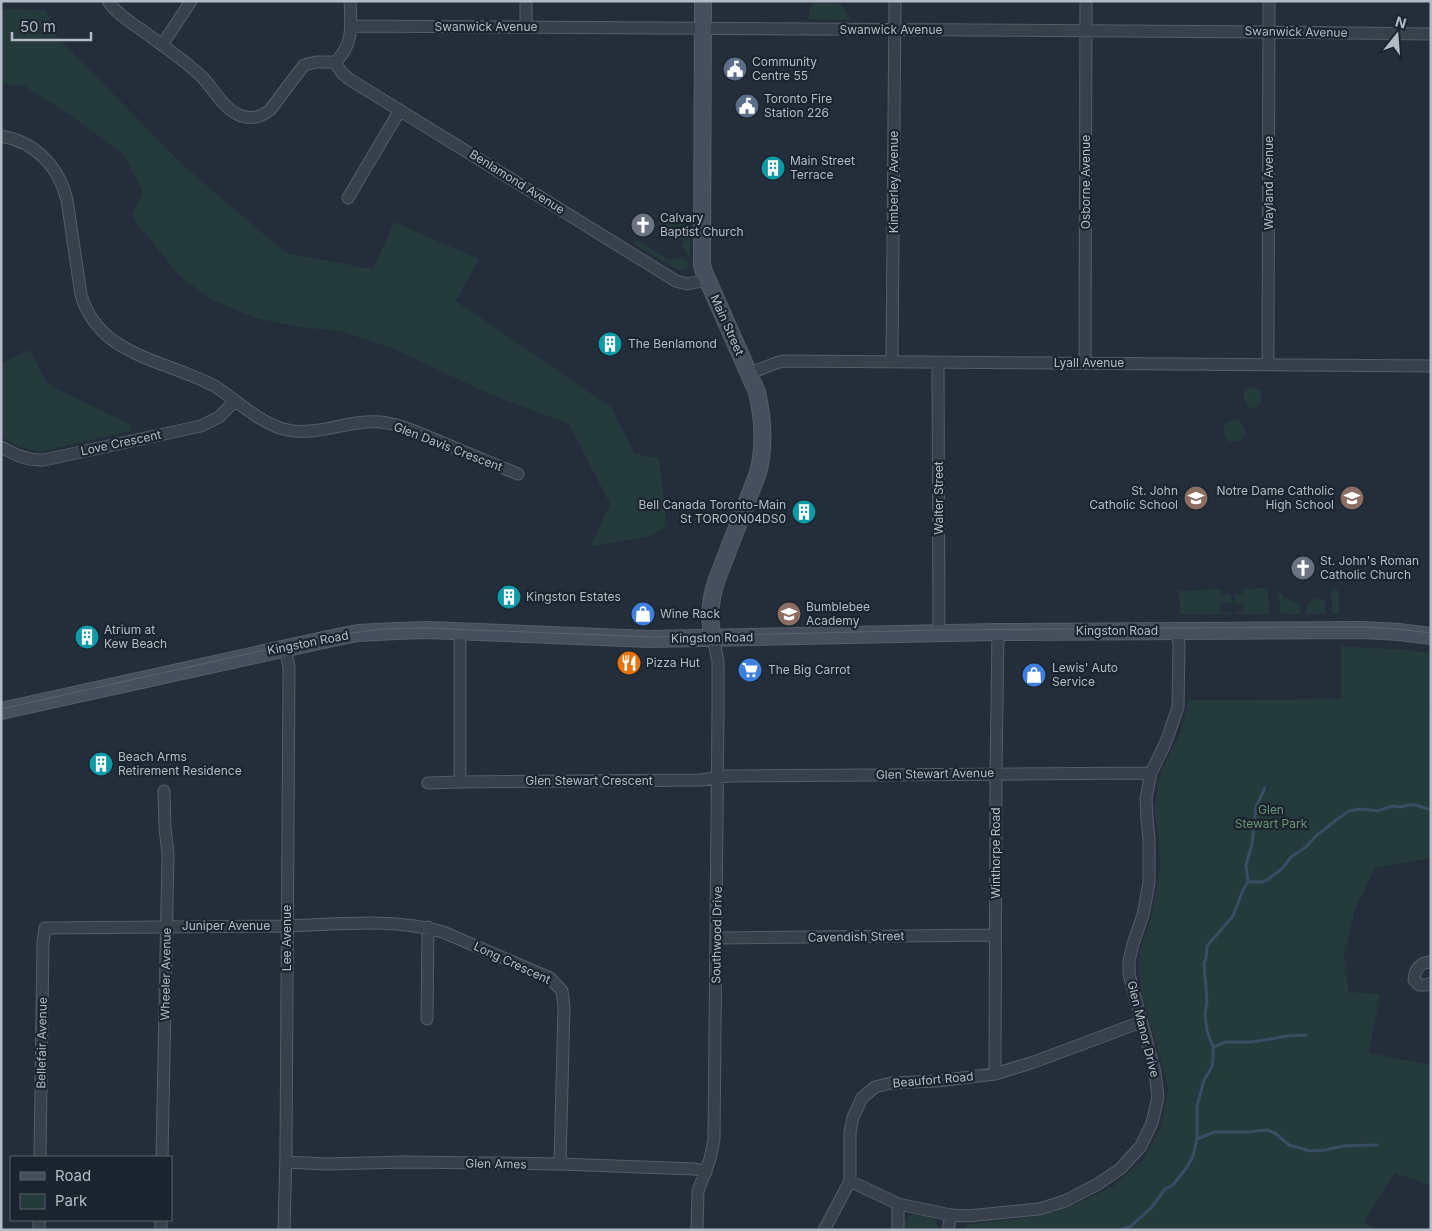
<svg xmlns="http://www.w3.org/2000/svg" width="1432" height="1231" font-family="Inter,sans-serif">
<style>
.green{fill:#253a3b}
.lines{fill:none;stroke-linecap:round;stroke-linejoin:round}
.stream{stroke:#394d63;stroke-width:3}
.street-casing{stroke:#555e68;stroke-width:13}
.secondary-casing{stroke:#555e68;stroke-width:18}
.street{stroke:#37404b;stroke-width:11}
.secondary{stroke:#454f5d;stroke-width:16}
.tram{stroke:#596471;stroke-width:1}
.labels{text-anchor:middle;stroke-width:4.5;stroke-linejoin:round;paint-order:stroke}
.street-label{font-size:12px;fill:#b2bbc6;stroke:#1c252f}
.poi-label{font-size:12px;fill:#b2bbc6;stroke:#1c252f;text-anchor:start}
.park-label{font-size:12px;fill:#6a9672;stroke:#1c252f}
</style>
<rect width="100%" height="100%" fill="#232e3a"/>
<path class="green" d="M 813,3 L 837,3 L 842,5 L 851,20 L 808,19 L 810,11 L 809,8 Z
M 1,9 L 46,10 L 56,36 L 185,167 L 286,253 L 373,269 L 394,222 L 479,259 L 456,301 L 611,407 L 635,454 L 659,458 L 667,527 L 647,537 L 590,547 L 610,504 L 569,424 L 487,393 L 395,349 L 339,331 L 300,327 L 259,319 L 214,301 L 180,277 L 131,216 L 143,192 L 123,154 L 70,115 L 25,86 L 1,84 Z
M 684,219 L 688,219 L 688,226 L 690,227 L 690,256 L 685,253 L 686,251 L 681,247 L 684,244 L 684,241 L 655,223 L 658,223 L 658,221 L 683,222 Z
M 636,239 L 671,261 L 673,260 L 675,257 L 678,259 L 680,257 L 689,262 C 688,269 684,271 678,270 L 633,243 Z
M 30,350 L 46,381 L 55,388 L 130,424 L 132,431 L 43,451 C 24,450 17,446 1,437 L 1,363 Z
M 1250,387 L 1254,387 L 1261,391 L 1261,404 L 1253,409 L 1247,405 L 1243,400 L 1244,392 Z
M1223 431a11 11 0 1 1 22 0a11 11 0 1 1-22 0Z
M 1268,588 L 1269,614 L 1235,614 L 1235,612 L 1243,612 L 1244,604 L 1235,603 L 1234,594 L 1243,594 L 1243,589 Z
M 1221,589 L 1222,594 L 1231,594 L 1231,603 L 1220,603 L 1221,612 L 1231,612 L 1231,614 L 1180,614 L 1179,591 Z
M 1279,589 L 1283,597 L 1292,601 L 1300,605 L 1300,613 L 1298,614 L 1282,614 L 1280,613 Z
M 1331,589 L 1336,589 L 1339,592 L 1339,614 L 1333,614 L 1332,612 Z
M 1316,599 L 1321,599 L 1325,601 L 1326,611 L 1325,614 L 1306,614 C 1305,605 1308,602 1316,599 Z
M 1341,646 L 1408,650 L 1431,653 L 1431,702 L 1429,710 L 1431,711 L 1431,858 L 1375,868 L 1355,910 L 1344,957 L 1349,992 L 1380,994 L 1369,1053 L 1431,1065 L 1431,1186 L 1395,1173 L 1364,1222 L 1377,1230 L 962,1230 L 968,1224 L 1040,1216 L 1074,1205 L 1113,1186 L 1143,1160 L 1161,1127 L 1168,1088 L 1142,993 L 1138,970 L 1139,952 L 1151,917 L 1160,866 L 1158,836 L 1154,811 L 1158,781 L 1170,752 L 1181,731 L 1188,700 L 1341,699 Z
M 916,1214 C 927,1216 938,1216 939,1230 L 905,1230 C 903,1221 907,1215 916,1214 Z"/>
<g class="lines">
<path class="stream" d="M 1248,882 L 1262,882 L 1267,880 L 1283,868 L 1291,857 L 1306,847 L 1316,836 L 1339,818 L 1349,811 L 1361,809 L 1378,811 L 1392,806 L 1399,807 L 1409,805 L 1416,805 L 1431,810
M 1213,1047 L 1226,1042 L 1252,1042 L 1288,1036 L 1306,1035
M 1197,1139 L 1214,1132 L 1248,1132 L 1267,1130 L 1275,1133 L 1289,1145 L 1310,1151 L 1325,1150 L 1343,1146 L 1377,1145
M 1121,1230 L 1131,1226 L 1151,1208 L 1165,1189 L 1173,1185 L 1187,1167 L 1193,1156 L 1197,1139 L 1197,1106 L 1204,1080 L 1212,1067 L 1213,1058 L 1213,1047 L 1207,1031 L 1205,1014 L 1207,1002 L 1204,963 L 1206,958 L 1207,946 L 1233,916 L 1243,890 L 1248,882 L 1246,865 L 1252,844 L 1256,807 L 1265,788"/>
<defs>
<path id="street" d="M 108,1 C 117,14 130,22 143,31 C 163,46 185,60 203,78 C 214,90 223,107 237,114 C 248,120 260,118 270,110 L 304,65 L 316,62 L 335,62
M 351,26 L 1269,32 L 1431,34
M 526,27 L 526,1
M 162,45 L 191,1
M 335,62 L 342,73 L 349,79 L 676,281 L 687,284 L 707,280
M 335,62 C 354,46 351,24 350,1
M 1,136 C 36,142 59,167 67,200 L 81,295 C 96,345 141,356 185,373 C 195,377 206,381 216,387 C 238,401 257,421 283,429 C 316,438 347,419 380,422 C 401,424 421,434 441,442 C 466,453 492,463 518,474
M 348,198 L 400,110
M 892,362 L 895,1
M 1085,362 L 1086,1
M 938,363 L 939,633
M 1268,365 L 1269,1
M 749,373 C 760,370 771,364 783,361 C 999,362 1215,364 1431,366
M 1,447 C 16,455 27,461 44,460 L 201,426 L 219,417 L 235,401
M 460,782 L 460,632
M 428,783 L 460,782 L 701,780 L 727,776 L 1151,773
M 717,938 L 995,935
M 1431,962 C 1420,962 1415,969 1414,980 L 1419,985 L 1427,985 L 1431,983
M 427,1019 L 428,927
M 995,1074 L 996,773 L 998,632
M 40,1157 L 43,942 L 45,928 C 124,927 204,927 284,926 C 336,925 391,917 443,932 L 550,978 L 562,991 L 564,1007 L 560,1164
M 162,1157 L 168,854 L 165,828 L 164,791
M 286,1162 L 326,1164 L 404,1162 L 560,1164 L 695,1169 L 706,1172
M 850,1181 L 898,1204 L 951,1215 L 968,1216 L 1039,1209 L 1065,1201 L 1098,1184 L 1120,1169 L 1141,1146 L 1152,1123 L 1158,1097 L 1155,1072 L 1129,974 L 1129,961 L 1133,944 L 1143,915 L 1149,883 L 1149,839 L 1147,819 L 1146,798 L 1151,773 L 1166,742 L 1178,707 L 1179,645 L 1177,631
M 898,1204 L 898,1230
M 39,1230 L 39,1220
M 161,1230 L 161,1220
M 284,1230 L 286,1152 L 289,667 L 285,647
M 697,1230 L 698,1191 L 710,1159 L 714,1140 L 718,711 L 718,661 L 713,638
M 824,1230 L 850,1181 L 850,1132 L 853,1117 L 862,1098 L 875,1087 L 891,1083 L 937,1081 L 995,1074 L 1034,1062 L 1141,1022
M 948,1230 L 951,1215"/>
<path id="secondary" d="M 703,1 L 702,265 L 704,272 L 757,392 C 763,418 765,446 758,473 L 717,579 C 710,599 708,618 713,638
M 1,711 L 328,639 L 358,633 L 397,631 L 428,630 L 649,639 L 998,632 L 1363,630 L 1399,632 L 1431,636"/>
</defs>
<use href="#street" class="street-casing"/>
<use href="#secondary" class="secondary-casing"/>
<use href="#street" class="street"/>
<use href="#secondary" class="secondary"/>
<path class="tram" d="M 1,709 L 319,638 L 381,629 L 424,628 L 653,637 L 939,630 L 1299,627 L 1366,627 L 1397,629 L 1431,633"/>
</g>
<defs>
<symbol id="civic-disc" viewBox="-11 -11 22 22"><circle r="9.5" fill="#5c6f8a" stroke="#1c252f"/><path d="M-.6-6.5H3V-4.5H.6V-3L4-1V1h2V6H-6V1h2V-1L-.6-3ZM-1.2 2.5V6h2.4V2.5Z" fill="#fff"/></symbol>
<symbol id="building-disc" viewBox="-11 -11 22 22"><circle r="9.5" fill="#0f9aa8" stroke="#1c252f"/><path d="M-4-6H4V6H1V3H-1V6H-4ZM-2.5-4.3h1.7v1.8h-1.7ZM.8-4.3h1.7v1.8H.8ZM-2.5-1h1.7V.8h-1.7ZM.8-1h1.7V.8H.8Z" fill="#fff"/></symbol>
<symbol id="church-disc" viewBox="-11 -11 22 22"><circle r="9.5" fill="#6b7280" stroke="#1c252f"/><path d="M-1.2-6h2.4v3.5h3.3v2.4h-3.3V6h-2.4V-.1h-3.3v-2.4h3.3Z" fill="#fff"/></symbol>
<symbol id="school-disc" viewBox="-11 -11 22 22"><circle r="9.5" fill="#8d6e63" stroke="#1c252f"/><path d="M0-5L7-2L0 1L-7-2ZM-4 1L0 2.5L4 1V4Q0 6-4 4Z" fill="#fff"/></symbol>
<symbol id="shop-disc" viewBox="-11 -11 22 22"><circle r="9.5" fill="#3f7fe0" stroke="#1c252f"/><path d="M-5-2.5h2.3a2.7 3.5 0 0 1 5.4 0H5L5.5 6h-11ZM-1.5-2.5h3a1.5 2.3 0 0 0-3 0Z" fill="#fff"/></symbol>
<symbol id="restaurant-disc" viewBox="-11 -11 22 22"><circle r="9.5" fill="#e8710a" stroke="#1c252f"/><path d="M-5-6h1v4h1v-4h1v4h1v-4h1v5L-1.5 .5V6h-2V.5L-5-1ZM5-6V6H3V1.5H1.5Q1.5-4 5-6Z" fill="#fff"/></symbol>
<symbol id="supermarket-disc" viewBox="-11 -11 22 22"><circle r="9.5" fill="#3f7fe0" stroke="#1c252f"/><path d="M-6-5.5h2.5l.6 2H6L4.5 2H-2.5L-4.4-4H-6ZM-1.5 3.2a1.3 1.3 0 1 0 .1 0ZM3 3.2a1.3 1.3 0 1 0 .1 0Z" fill="#fff"/></symbol>
</defs>
<g fill-rule="evenodd">
<use href="#civic-disc" x="721" y="55" width="28" height="28"/>
<use href="#civic-disc" x="733" y="92" width="28" height="28"/>
<use href="#building-disc" x="759" y="154" width="28" height="28"/>
<use href="#church-disc" x="629" y="211" width="28" height="28"/>
<use href="#building-disc" x="596" y="330" width="28" height="28"/>
<use href="#school-disc" x="1182" y="484" width="28" height="28"/>
<use href="#school-disc" x="1338" y="484" width="28" height="28"/>
<use href="#building-disc" x="790" y="498" width="28" height="28"/>
<use href="#church-disc" x="1289" y="554" width="28" height="28"/>
<use href="#building-disc" x="495" y="583" width="28" height="28"/>
<use href="#shop-disc" x="629" y="600" width="28" height="28"/>
<use href="#school-disc" x="775" y="600" width="28" height="28"/>
<use href="#building-disc" x="73" y="623" width="28" height="28"/>
<use href="#restaurant-disc" x="615" y="649" width="28" height="28"/>
<use href="#supermarket-disc" x="736" y="656" width="28" height="28"/>
<use href="#shop-disc" x="1020" y="661" width="28" height="28"/>
<use href="#building-disc" x="87" y="750" width="28" height="28"/>
</g>
<g class="labels">
<g class="street-label">
<text x="486" y="31">Swanwick Avenue</text>
<text x="891" y="34">Swanwick Avenue</text>
<text transform="translate(1296 32) rotate(1)" y="4">Swanwick Avenue</text>
<text transform="translate(517 182) rotate(32)" y="4">Benlamond Avenue</text>
<text transform="translate(894 182) rotate(-90)" y="4">Kimberley Avenue</text>
<text transform="translate(1086 182) rotate(-90)" y="4">Osborne Avenue</text>
<text transform="translate(1269 183) rotate(-90)" y="4">Wayland Avenue</text>
<text transform="translate(727 325) rotate(66)" y="4">Main Street</text>
<text x="1089" y="367">Lyall Avenue</text>
<text transform="translate(121 443) rotate(-12)" y="4">Love Crescent</text>
<text transform="translate(448 447) rotate(21)" y="4">Glen Davis Crescent</text>
<text transform="translate(939 498) rotate(-90)" y="4">Walter Street</text>
<text x="1117" y="635">Kingston Road</text>
<text transform="translate(712 638) rotate(-1)" y="4">Kingston Road</text>
<text transform="translate(308 643) rotate(-11)" y="4">Kingston Road</text>
<text transform="translate(935 774) rotate(-1)" y="4">Glen Stewart Avenue</text>
<text x="589" y="785">Glen Stewart Crescent</text>
<text transform="translate(996 853) rotate(-90)" y="4">Winthorpe Road</text>
<text x="226" y="930">Juniper Avenue</text>
<text transform="translate(717 935) rotate(-89)" y="4">Southwood Drive</text>
<text transform="translate(856 937) rotate(-1)" y="4">Cavendish Street</text>
<text transform="translate(287 938) rotate(-90)" y="4">Lee Avenue</text>
<text transform="translate(512 963) rotate(25)" y="4">Long Crescent</text>
<text transform="translate(166 974) rotate(-89)" y="4">Wheeler Avenue</text>
<text transform="translate(1143 1029) rotate(76)" y="4">Glen Manor Drive</text>
<text transform="translate(42 1043) rotate(-89)" y="4">Bellefair Avenue</text>
<text transform="translate(933 1080) rotate(-5)" y="4">Beaufort Road</text>
<text transform="translate(496 1164) rotate(1)" y="4">Glen Ames</text>
</g>
<g class="poi-label">
<text x="752" y="66">Community<tspan x="752" dy="14">Centre 55</tspan></text>
<text x="764" y="103">Toronto Fire<tspan x="764" dy="14">Station 226</tspan></text>
<text x="790" y="165">Main Street<tspan x="790" dy="14">Terrace</tspan></text>
<text x="660" y="222">Calvary<tspan x="660" dy="14">Baptist Church</tspan></text>
<text x="628" y="348">The Benlamond</text>
<text x="1178" y="495" text-anchor="end">St. John<tspan x="1178" dy="14">Catholic School</tspan></text>
<text x="1334" y="495" text-anchor="end">Notre Dame Catholic<tspan x="1334" dy="14">High School</tspan></text>
<text x="786" y="509" text-anchor="end">Bell Canada Toronto-Main<tspan x="786" dy="14">St TOROON04DS0</tspan></text>
<text x="1320" y="565">St. John's Roman<tspan x="1320" dy="14">Catholic Church</tspan></text>
<text x="526" y="601">Kingston Estates</text>
<text x="806" y="611">Bumblebee<tspan x="806" dy="14">Academy</tspan></text>
<text x="660" y="618">Wine Rack</text>
<text x="104" y="634">Atrium at<tspan x="104" dy="14">Kew Beach</tspan></text>
<text x="646" y="667">Pizza Hut</text>
<text x="1052" y="672">Lewis' Auto<tspan x="1052" dy="14">Service</tspan></text>
<text x="768" y="674">The Big Carrot</text>
<text x="118" y="761">Beach Arms<tspan x="118" dy="14">Retirement Residence</tspan></text>
</g>
<g class="park-label">
<text x="1271" y="814">Glen<tspan x="1271" dy="14">Stewart Park</tspan></text>
</g>
</g>
<rect width="1432" height="1231" fill="none" stroke="#b2bbc6" stroke-width="5"/>
<rect x="10" y="1156" width="162" height="65" fill="#1c252f" stroke="#58616b"/>
<rect x="20" y="1172" width="25" height="8" fill="#454f5d" stroke="#58616b"/>
<text x="55" y="1181" font-size="15" fill="#b2bbc6">Road</text>
<rect x="20" y="1194" width="25" height="15" fill="#253a3b" stroke="#58616b"/>
<text x="55" y="1206" font-size="15" fill="#b2bbc6">Park</text>
<g transform="translate(1397 35) rotate(17)" stroke="#1c252f" stroke-width="4" paint-order="stroke">
<path d="M0-4L9 19L0 12L-9 19Z" fill="#b2bbc6"/>
<text y="-8" font-size="14" font-weight="bold" text-anchor="middle" fill="#b2bbc6">N</text>
</g>
<path d="M12 32v8h79v-8" fill="none" stroke="#b2bbc6" stroke-width="2.5"/>
<text x="20" y="32" font-size="15" fill="#b2bbc6" stroke="#1c252f" stroke-width="4" paint-order="stroke">50 m</text>
</svg>
